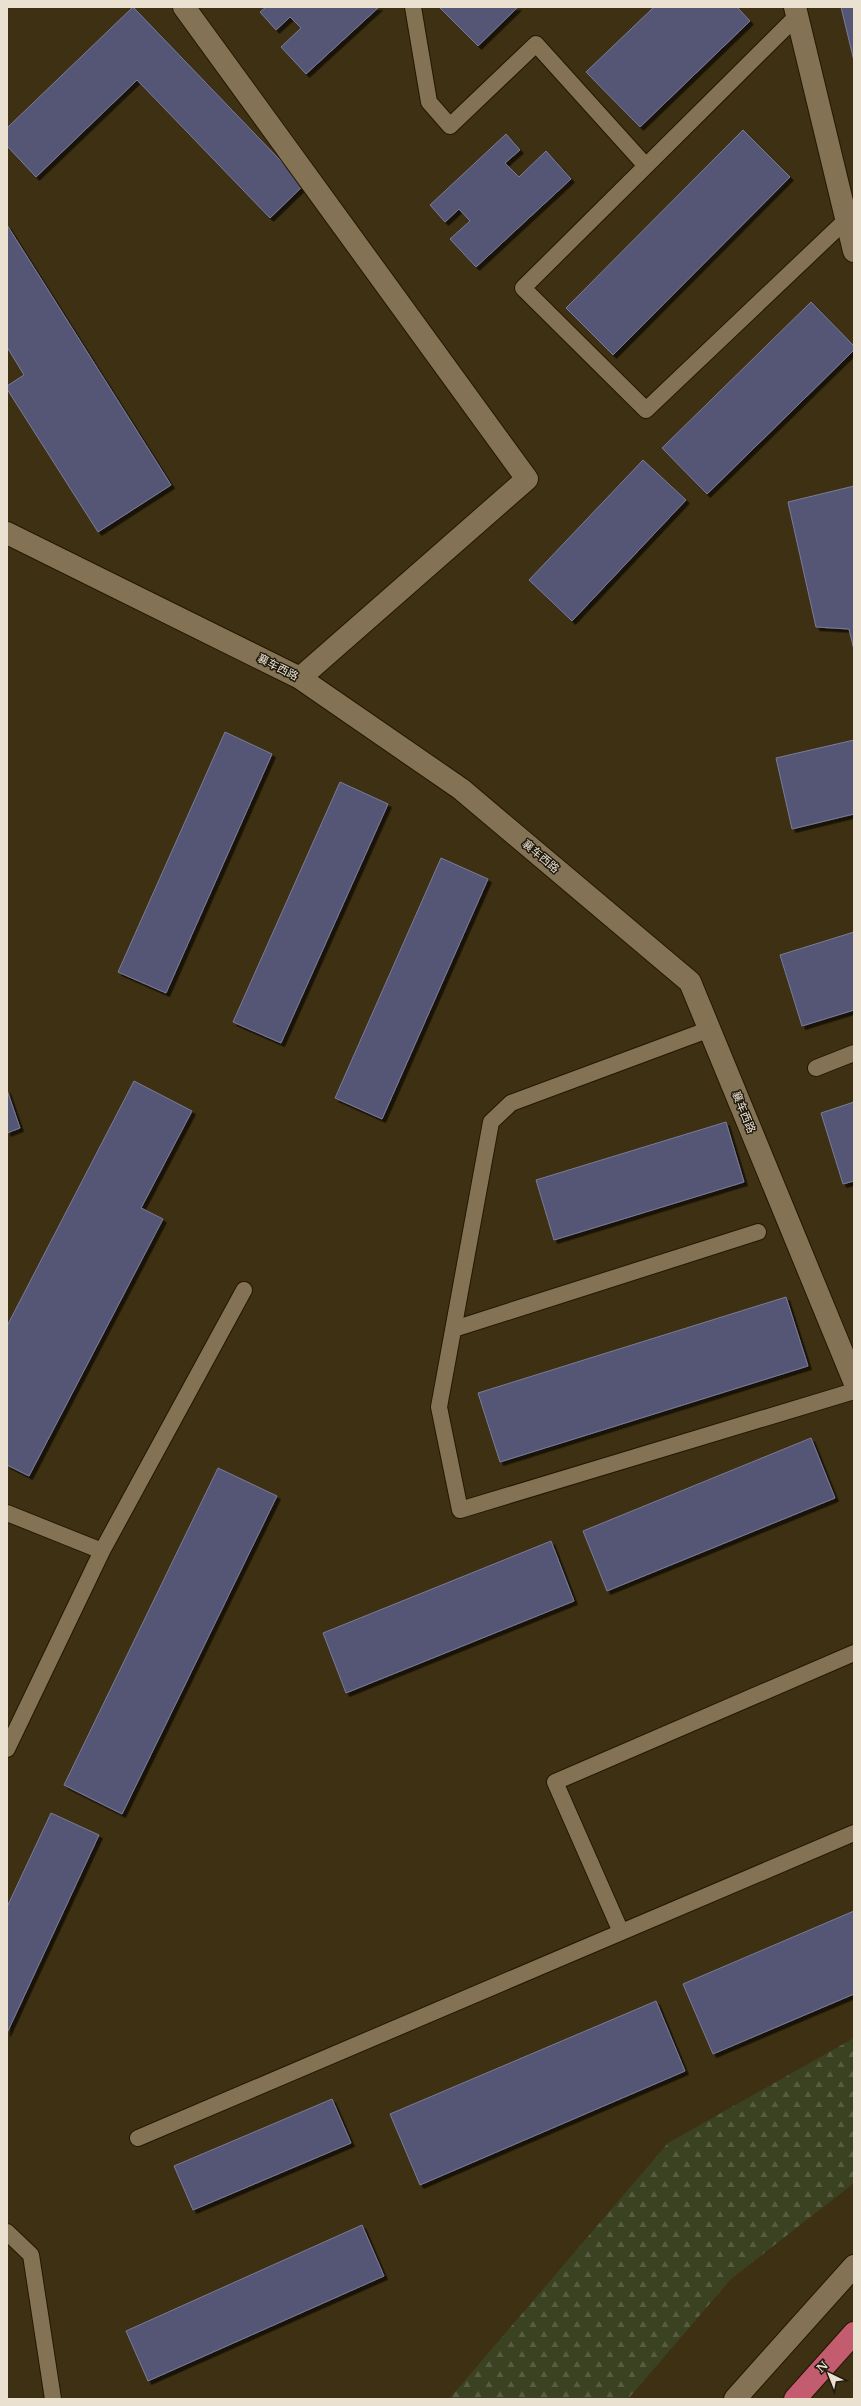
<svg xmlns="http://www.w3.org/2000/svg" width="861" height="2406" font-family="'Libre Baskerville','Noto Sans SC',serif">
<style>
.forest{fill:url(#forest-firs)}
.building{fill:#555674;stroke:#797b9b;filter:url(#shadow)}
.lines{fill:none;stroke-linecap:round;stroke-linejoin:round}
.service-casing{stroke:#251700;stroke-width:18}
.minor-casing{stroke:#251700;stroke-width:24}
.tertiary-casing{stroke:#251700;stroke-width:24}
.trunk-casing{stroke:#251700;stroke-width:24}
.service{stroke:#837354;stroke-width:16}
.minor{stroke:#837354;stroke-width:22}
.tertiary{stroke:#837354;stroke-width:22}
.trunk{stroke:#c45c6f;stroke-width:22}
.labels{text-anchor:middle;stroke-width:3;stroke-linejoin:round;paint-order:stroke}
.street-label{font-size:11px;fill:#eae1d0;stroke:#20190d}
</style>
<defs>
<pattern id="forest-firs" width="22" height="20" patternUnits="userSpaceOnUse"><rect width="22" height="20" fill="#3b4222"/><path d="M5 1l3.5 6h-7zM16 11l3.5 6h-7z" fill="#585d41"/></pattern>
<filter id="shadow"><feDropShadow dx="3.5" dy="3.5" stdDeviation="0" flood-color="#0009"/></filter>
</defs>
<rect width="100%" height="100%" fill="#3e3012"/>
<path class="forest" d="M 854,2038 L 854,2183 L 731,2279 L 628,2399 L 449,2399 L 668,2143 Z"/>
<path class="building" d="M 133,7 L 304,185 L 270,218 L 137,80 L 36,177 L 7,146 L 7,128 Z
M 266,7 L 379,7 L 306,74 L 281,47 L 301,28 L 290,17 L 276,30 L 260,12 Z
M 439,7 L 518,7 L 478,46 Z
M 654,7 L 737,7 L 750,21 L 640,127 L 586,72 Z
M 841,7 L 854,7 L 854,61 Z
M 743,130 L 790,177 L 613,355 L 566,308 Z
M 506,134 L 520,150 L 505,163 L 519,177 L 546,151 L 571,179 L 476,267 L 450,239 L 470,221 L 459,209 L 445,222 L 430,205 Z
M 7,225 L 171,485 L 98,532 L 7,389 L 7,386 L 24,375 L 7,347 Z
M 811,302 L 854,346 L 854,350 L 707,494 L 662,448 Z
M 643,460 L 686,500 L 572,621 L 529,580 Z
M 854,486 L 854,650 L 849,629 L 816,627 L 788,502 Z
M 225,732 L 272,754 L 166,993 L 118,972 Z
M 854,740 L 854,814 L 792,829 L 776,758 Z
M 340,782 L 388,804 L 281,1043 L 233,1022 Z
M 441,858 L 488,879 L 382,1119 L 335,1098 Z
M 854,932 L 854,1010 L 802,1026 L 780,955 Z
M 134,1081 L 192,1111 L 141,1208 L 163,1219 L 29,1476 L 7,1465 L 7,1326 Z
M 7,1090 L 20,1128 L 7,1133 Z
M 854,1102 L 854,1181 L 843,1184 L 821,1113 Z
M 726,1122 L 744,1182 L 554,1240 L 536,1180 Z
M 786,1297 L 808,1366 L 500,1462 L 478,1393 Z
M 811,1438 L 835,1498 L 607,1591 L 583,1531 Z
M 218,1468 L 277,1496 L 122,1814 L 64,1785 Z
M 551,1541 L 574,1601 L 346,1693 L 323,1633 Z
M 51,1813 L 99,1835 L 7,2033 L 7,1907 Z
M 854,1911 L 854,1994 L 713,2054 L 683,1984 Z
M 656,2001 L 685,2071 L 420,2185 L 390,2114 Z
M 332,2099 L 351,2143 L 193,2210 L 174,2166 Z
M 362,2225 L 384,2276 L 148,2381 L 126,2331 Z"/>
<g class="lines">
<defs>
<path id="service" d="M 413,7 L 429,102 L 450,126 L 536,44 L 646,166 L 523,288 L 646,410 L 846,220
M 646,166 L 797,16
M 710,1029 L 511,1103 L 491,1122 L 439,1407 L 460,1510 L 854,1391
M 816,1068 L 854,1053
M 454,1329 L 758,1232
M 7,1513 L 102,1551 L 7,1749
M 102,1551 L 244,1290
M 621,1932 L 555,1782 L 854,1653
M 138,2138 L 854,1833
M 7,2232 L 31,2255 L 53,2399"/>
<path id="minor" d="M 184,7 L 527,479 L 300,678
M 795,7 L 854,251
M 7,533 L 300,678 L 461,789 L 690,982 L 854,1381"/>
<path id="tertiary" d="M 735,2399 L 854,2266"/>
<path id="trunk" d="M 795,2399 L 854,2333"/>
</defs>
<use href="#service" class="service-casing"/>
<use href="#minor" class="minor-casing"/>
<use href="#tertiary" class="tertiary-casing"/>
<use href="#trunk" class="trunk-casing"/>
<use href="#service" class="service"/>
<use href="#minor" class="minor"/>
<use href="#tertiary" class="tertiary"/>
<use href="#trunk" class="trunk"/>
</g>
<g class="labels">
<g class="street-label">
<text transform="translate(278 667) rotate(27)" y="4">襄车西路</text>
<text transform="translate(541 856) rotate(40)" y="4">襄车西路</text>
<text transform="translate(744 1112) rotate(68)" y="4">襄车西路</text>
</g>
</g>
<rect width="861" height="2406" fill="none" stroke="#eae1d0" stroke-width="16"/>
<g transform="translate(829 2374) rotate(317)" stroke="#20190d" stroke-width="3" paint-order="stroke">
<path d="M0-3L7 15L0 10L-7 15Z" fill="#eae1d0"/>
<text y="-6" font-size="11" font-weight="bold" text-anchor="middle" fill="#eae1d0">N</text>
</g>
</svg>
